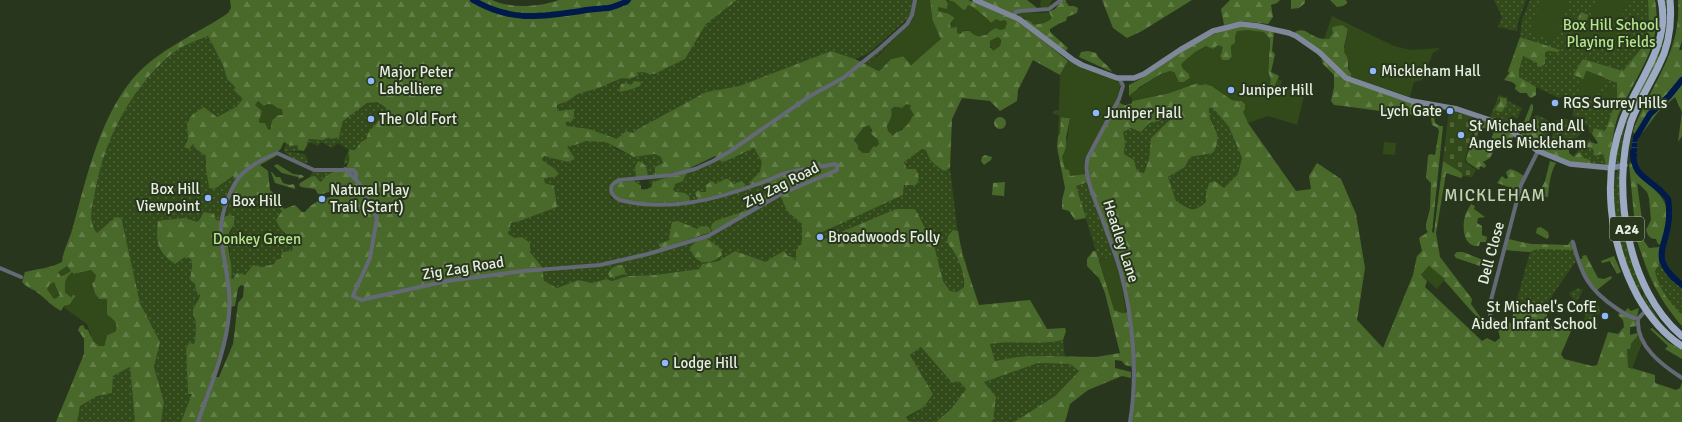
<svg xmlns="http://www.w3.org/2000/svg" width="1682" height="422" font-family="Signika,sans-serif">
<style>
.grass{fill:url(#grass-dots)}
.forest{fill:url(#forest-firs);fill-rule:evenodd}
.cemetery{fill:url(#cemetery-stones)}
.garden{fill:#324a1a}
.water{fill:url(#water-rules)}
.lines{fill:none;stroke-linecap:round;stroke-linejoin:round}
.river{stroke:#011a4c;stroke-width:6}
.minor{stroke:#636975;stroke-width:4}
.secondary{stroke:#7e889a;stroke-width:5.5}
.trunk{stroke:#9caac4;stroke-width:7}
.poi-dot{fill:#90b8fd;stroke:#29361e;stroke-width:1.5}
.labels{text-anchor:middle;stroke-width:4;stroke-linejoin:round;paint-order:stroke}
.shield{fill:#29361e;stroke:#adb7a5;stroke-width:1}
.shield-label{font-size:14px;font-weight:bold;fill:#e5eedf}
.park-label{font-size:15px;fill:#b6e68b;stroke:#29361e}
.poi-label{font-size:15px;fill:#e5eedf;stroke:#29361e;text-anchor:start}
.street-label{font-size:15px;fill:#e5eedf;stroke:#29361e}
.quarter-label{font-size:17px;letter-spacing:1px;fill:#c3d4b6;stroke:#29361e}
</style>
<defs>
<pattern id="grass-dots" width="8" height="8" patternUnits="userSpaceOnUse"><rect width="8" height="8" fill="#324a1a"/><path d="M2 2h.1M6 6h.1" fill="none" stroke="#50643b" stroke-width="1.8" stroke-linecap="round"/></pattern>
<pattern id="forest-firs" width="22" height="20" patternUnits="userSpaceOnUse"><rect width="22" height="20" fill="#49692a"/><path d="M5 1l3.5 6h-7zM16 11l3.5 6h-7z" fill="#637f48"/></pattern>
<pattern id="cemetery-stones" width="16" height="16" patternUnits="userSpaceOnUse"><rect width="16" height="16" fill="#324a1a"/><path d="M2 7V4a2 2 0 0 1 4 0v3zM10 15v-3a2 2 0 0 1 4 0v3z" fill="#50643b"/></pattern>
<pattern id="water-rules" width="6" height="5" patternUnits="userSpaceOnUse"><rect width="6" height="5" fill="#011a4c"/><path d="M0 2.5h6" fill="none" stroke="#263c65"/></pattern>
</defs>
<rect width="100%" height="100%" fill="#29361e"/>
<path class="grass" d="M 737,0 L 914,0 L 913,9 L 907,19 L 869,53 L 855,59 L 831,51 L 739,86 L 706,92 L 636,130 L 614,148 L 634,157 L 655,154 L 661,157 L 663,163 L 655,177 L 622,179 L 610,188 L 611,198 C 624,205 639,206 653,206 C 699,206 730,195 773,180 L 779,193 L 711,232 L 660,249 L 623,259 L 595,264 L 542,267 L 530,252 L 508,234 L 511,223 L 520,221 L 547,211 L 544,178 L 556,177 L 555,169 L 542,160 L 544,156 L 568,162 L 575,159 L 566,146 L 566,121 L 573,109 L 556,111 L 557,105 L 568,101 L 578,94 L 599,88 L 623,78 L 629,79 L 635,73 L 643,72 L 649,74 L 685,59 L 706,24 Z
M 1494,0 L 1526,0 L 1518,22 L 1517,31 L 1498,27 L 1502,17 Z
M 1530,0 L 1648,0 L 1649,29 L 1640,50 L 1623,71 L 1583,59 L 1573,75 L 1579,78 L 1604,77 L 1618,83 L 1617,97 L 1606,129 L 1604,131 L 1594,128 L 1592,134 L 1589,132 L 1588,126 L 1572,115 L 1577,101 L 1563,96 L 1559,98 L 1536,87 L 1519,77 L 1519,70 L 1523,56 L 1538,63 L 1544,58 L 1545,53 L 1548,51 L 1558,52 L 1529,39 L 1520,37 L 1522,20 Z
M 1663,0 L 1668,0 L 1667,36 L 1660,58 L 1656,57 Z
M 906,27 L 867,65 L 863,63 Z
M 208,36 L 223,65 L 227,79 L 235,87 L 234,90 L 243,99 L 236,107 L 217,117 L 204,107 L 187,124 L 188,139 L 185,142 L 191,144 L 193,144 L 197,150 L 206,156 C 205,166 208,175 208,185 L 214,188 L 233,176 L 236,179 L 220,221 L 201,216 L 198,222 L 185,218 L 158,221 L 157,237 L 185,257 L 191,259 L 192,266 L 190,280 L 195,284 L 200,295 L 194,306 L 196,339 L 194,344 L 185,356 C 189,367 187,381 188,394 L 192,394 L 181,422 L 161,422 L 164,402 L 154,367 L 160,342 L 140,303 L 122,221 L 97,233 C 89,222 92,205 94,192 C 104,141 129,92 168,57 C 180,46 193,42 208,36 Z
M 1499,95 L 1507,98 L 1508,101 L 1522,108 L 1517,119 L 1512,116 L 1506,126 L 1490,117 Z
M 378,102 L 386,108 L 387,118 L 368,133 L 366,139 C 355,145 352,161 344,165 L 344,160 L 349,150 L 338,143 L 332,148 L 321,142 L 318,146 L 310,142 L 305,149 L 305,147 L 309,139 L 323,140 L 342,129 L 343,121 L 367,103 Z
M 1632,105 L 1634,107 L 1625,128 L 1619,163 L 1616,164 L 1614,164 L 1623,129 Z
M 1178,106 L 1179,111 L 1151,138 L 1149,159 L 1144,173 L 1137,171 L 1134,160 L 1124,154 L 1125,141 L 1122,132 L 1131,128 L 1141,131 L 1149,123 L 1159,121 Z
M 1209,108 L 1213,108 L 1229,127 L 1242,158 L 1238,174 L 1224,188 L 1215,181 L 1209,183 L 1206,193 L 1206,202 C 1192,214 1190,209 1176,201 L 1168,177 L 1185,167 L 1190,157 L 1214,153 L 1216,129 L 1208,116 Z
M 1537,115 L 1548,120 L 1551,127 L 1549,133 L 1542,140 L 1541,140 L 1542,129 L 1538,125 L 1538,119 L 1535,117 L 1532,119 L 1534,116 Z
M 1561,118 C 1569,119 1580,123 1583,131 L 1573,142 L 1570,139 L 1563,139 L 1560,143 L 1551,140 L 1556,121 Z
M 1589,139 L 1591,142 L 1588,143 L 1593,149 L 1594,154 L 1603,153 L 1606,166 L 1591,165 L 1573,156 Z
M 286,143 L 291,146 L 298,145 L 299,151 L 284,151 Z
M 754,148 L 771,178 L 744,188 L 690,201 L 615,185 L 619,182 L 640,181 L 641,189 L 648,189 L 652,185 L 649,182 L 650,180 L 676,176 L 718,160 L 724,162 Z
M 922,149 L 926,150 L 928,156 L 944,171 L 950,168 L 958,236 L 967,267 L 962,270 L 964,287 L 957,292 L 950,291 L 943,281 L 934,245 L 851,229 L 820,241 L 816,238 L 816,235 L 903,195 L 907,169 L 904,161 Z
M 284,151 L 305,154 L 308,161 L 307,163 C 297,162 292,159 284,151 Z
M 1618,170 L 1621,171 L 1621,190 L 1644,288 L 1638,291 L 1622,257 L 1613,200 L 1616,174 Z
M 336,171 L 331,173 L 321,182 L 310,177 L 312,172 Z
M 1088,182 L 1113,256 L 1099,261 L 1076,186 Z
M 259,194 L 263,194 L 263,203 L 278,206 L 282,211 L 277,220 L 284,234 L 294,238 L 292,251 L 276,260 L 274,264 L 262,267 L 253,265 L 245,275 L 233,279 L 231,278 L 232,272 L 228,236 L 232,230 L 233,225 L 225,216 L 231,197 L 233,199 L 246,200 Z
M 780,195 L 787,211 L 802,224 L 802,243 L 796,250 L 796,259 L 794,260 C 784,254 774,254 766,262 L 735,251 L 720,261 L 702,264 L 699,269 L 655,275 L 628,276 L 612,281 L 606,279 L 592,283 L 578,280 L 556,288 L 544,281 L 542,270 L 608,265 L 685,245 L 714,234 L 743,218 Z
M 1508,239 L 1531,244 L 1568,245 L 1572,239 L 1576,261 L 1553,294 L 1547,311 L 1516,303 L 1530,252 L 1510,251 Z
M 1659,259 L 1669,278 L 1682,288 L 1682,326 C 1666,307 1652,287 1644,262 Z
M 1578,288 L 1583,290 L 1577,301 L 1573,299 L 1569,293 Z
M 1645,294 L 1647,300 L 1659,320 L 1658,322 L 1643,297 L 1643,295 Z
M 1590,299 L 1592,303 L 1599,306 L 1600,311 L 1599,315 L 1594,313 L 1591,320 L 1598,324 L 1597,328 L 1583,323 Z
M 1063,340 L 1065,357 L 1017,357 L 995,361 L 990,344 C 1014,340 1039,346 1063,340 Z
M 921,347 L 951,383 L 959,381 L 966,389 L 952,408 L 936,422 L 909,422 L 906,418 L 924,407 L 933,394 L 910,355 Z
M 1038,363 L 1070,364 L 1079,371 L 1055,396 L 1014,422 L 991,422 L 993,420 L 983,382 Z
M 130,367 L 135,422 L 77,422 L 80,406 L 97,396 L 112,393 L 113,376 Z"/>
<path class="forest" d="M 230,0 L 492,0 C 511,9 540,7 559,0 L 737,0 L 706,24 L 685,59 L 654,74 L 649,74 L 643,72 L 636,73 L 639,75 L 629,79 L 622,78 L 599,88 L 578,94 L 568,101 L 557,105 L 557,111 L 574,109 L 574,116 L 572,121 L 566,122 L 566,126 L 589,129 L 617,139 L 626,131 L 633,133 L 636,130 L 706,92 L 739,86 L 831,51 L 855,59 L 879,71 L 891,59 L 904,56 L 911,65 L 940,39 L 932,19 L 930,0 L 946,0 L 948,4 L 947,9 L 945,9 L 955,18 L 950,23 L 951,27 L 958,27 L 957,33 C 968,28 976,32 986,35 L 1001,21 L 991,23 L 984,16 L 980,15 L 977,10 L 963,10 L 954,2 L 948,0 L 968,0 L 1003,15 L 1016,19 L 1068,61 L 1060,75 L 1033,60 L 1018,90 L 1017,101 L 1000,111 L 990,101 L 962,98 L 952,119 L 950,168 L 944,171 C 935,165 929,161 926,150 L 922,149 L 904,162 L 907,169 L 916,169 L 919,178 L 916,185 L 904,185 L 903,195 L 816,235 L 816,238 L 820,241 L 896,209 L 915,209 L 934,245 L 943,281 L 950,291 L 957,292 L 964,287 C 965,271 957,254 947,242 L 948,236 L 953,230 L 958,231 L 962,254 L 979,305 L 1030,300 L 1047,329 L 1065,328 L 1066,331 L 1063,340 C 1039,346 1015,340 990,344 L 995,361 L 1017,357 L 1040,356 L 1096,357 L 1120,353 L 1105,293 L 1099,278 L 1087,266 L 1087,259 L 1093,251 L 1096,251 L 1105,280 L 1122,313 L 1129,312 L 1127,297 L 1090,181 L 1088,164 L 1088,160 L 1119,102 C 1124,106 1126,106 1132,103 L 1132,101 L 1169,93 L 1197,83 L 1199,85 L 1206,84 L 1212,86 L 1232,100 L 1242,101 L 1245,104 L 1248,123 L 1296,191 L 1311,189 L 1309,176 L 1317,163 L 1341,179 L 1356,214 L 1365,268 L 1357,320 L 1383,348 L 1413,275 L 1417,256 L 1422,251 L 1419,238 L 1428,232 L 1426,229 L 1426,224 L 1430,209 L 1431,183 L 1426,178 L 1428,156 L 1430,154 L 1435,155 L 1439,131 L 1438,128 L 1432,125 L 1431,118 L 1434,117 L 1435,123 L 1440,126 L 1443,126 L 1432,232 L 1434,233 L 1443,161 L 1461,172 L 1463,176 L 1461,178 L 1446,173 L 1436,233 L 1440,257 L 1472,299 L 1471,304 L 1481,318 L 1479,319 C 1462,302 1448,282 1429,266 L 1421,275 L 1427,281 L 1425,287 L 1482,341 L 1487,338 L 1495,342 L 1500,338 L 1499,333 L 1492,318 L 1511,323 L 1516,303 L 1547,311 L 1547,325 L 1571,331 L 1561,354 L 1564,359 L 1592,366 L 1597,365 L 1608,332 L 1618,334 L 1624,327 L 1623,320 L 1618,315 L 1619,313 C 1625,316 1630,318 1636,321 L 1637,326 L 1630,327 L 1630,335 L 1637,333 L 1638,336 L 1633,342 L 1628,367 L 1655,375 L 1655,383 L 1676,390 L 1680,388 L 1682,382 L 1682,422 L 1130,422 L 1133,367 L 1125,365 L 1122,361 L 1115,360 L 1115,368 L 1131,372 L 1131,378 L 1122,376 L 1088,390 L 1070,404 L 1065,422 L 1014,422 L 1055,396 L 1079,371 L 1070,364 L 1038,363 L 984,382 L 996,397 L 993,420 L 991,422 L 936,422 L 952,408 L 966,389 L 959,381 L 952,383 L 921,347 L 910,355 L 933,394 L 924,407 L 906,417 L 909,422 L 181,422 L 192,394 L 188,394 L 186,349 L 189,343 L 194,344 C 196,340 196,323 195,319 C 194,315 193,316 193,312 C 193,305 199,301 200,295 L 196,291 L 195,284 L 190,280 L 192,266 L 191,259 L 185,257 L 175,264 C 158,253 155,241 158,221 L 164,220 L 185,218 L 198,222 L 204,212 L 214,214 L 216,220 L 222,221 L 224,217 L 229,215 L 234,216 C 236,227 229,229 228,237 C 226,250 234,264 231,278 L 233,279 L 237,273 L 245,275 L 253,265 L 262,267 L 274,264 L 276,260 L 281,258 L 282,252 L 292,251 L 294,238 C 283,233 281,231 276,220 L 282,211 L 278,206 C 272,208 268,208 263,203 L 263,194 C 254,193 249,203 233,199 L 231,197 L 236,179 L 233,176 L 214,189 L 209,188 L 206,168 L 206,156 L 196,149 L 193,144 L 189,149 L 184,147 L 188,139 L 187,124 L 192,115 L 204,107 L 217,117 L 236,107 L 243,99 L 234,90 L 235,87 L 227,79 L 223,65 L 208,36 C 193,42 180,46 168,57 C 129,92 104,141 95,192 C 92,205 88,222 97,233 L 116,217 L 121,218 L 122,221 L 140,303 L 160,342 L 154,367 L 164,402 L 161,422 L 135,422 L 130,367 L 113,376 L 112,393 L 97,396 L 80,406 L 77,422 L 56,422 L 84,354 L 84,339 L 78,330 L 80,326 L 83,325 L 85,329 L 88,330 L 90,335 L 99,346 L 104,346 L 107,335 L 116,331 L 111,318 L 107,315 L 107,299 L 99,299 L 95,294 L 92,284 L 84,272 L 74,274 L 65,288 L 65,292 L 71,297 L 73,294 L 76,296 L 69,305 L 64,306 L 61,311 C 52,306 46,299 38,293 C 32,288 27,288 22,282 L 25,272 C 37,269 51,268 62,262 C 63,250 70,239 73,227 C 87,176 101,111 139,72 C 165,46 199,33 228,13 L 231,8 ZM 998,37 L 1001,40 L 1000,46 L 990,48 L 990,41 ZM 378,102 L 386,108 L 387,117 L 381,118 L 368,133 L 366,139 L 361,142 L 355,150 L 350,150 L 348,153 L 350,158 L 345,171 C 333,171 329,172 321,182 L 319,181 L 315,176 L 310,177 L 300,183 L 299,185 L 301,187 L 315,189 L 318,194 L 322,194 L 339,189 L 341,193 L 340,195 C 325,198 314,200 305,212 L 302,212 L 295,205 L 284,209 L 281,204 L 281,199 L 270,190 L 268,171 L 260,165 L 276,156 L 275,152 L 280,150 L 284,142 L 291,146 L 298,145 L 298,150 L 304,151 L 309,139 L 323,140 L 330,137 L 332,139 L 339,137 L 343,121 L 367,103 ZM 268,104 L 276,107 L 278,115 L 271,121 L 271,128 L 265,123 L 259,122 L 264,106 ZM 1178,106 L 1179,111 L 1151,138 L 1149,159 L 1144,173 L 1137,171 L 1134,160 L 1124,154 L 1125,141 L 1123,132 L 1131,128 L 1141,132 L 1149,123 L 1159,121 ZM 894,107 L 902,108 L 905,126 L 902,130 L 896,132 L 887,126 L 891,119 ZM 1209,108 L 1213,108 L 1229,127 L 1242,158 L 1238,174 L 1224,188 L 1215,181 L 1209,183 L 1206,193 L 1206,202 C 1192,214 1190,209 1176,201 L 1168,177 L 1185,167 L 1190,157 L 1213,153 C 1226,130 1207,127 1209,108 ZM 864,127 L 872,129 L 871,134 L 878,140 L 868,153 L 863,153 L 859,149 L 858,145 L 854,140 ZM 586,141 L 606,142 L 634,157 L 655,154 L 661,157 L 663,163 L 655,167 L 655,177 L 688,169 L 715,156 L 718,160 L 724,162 L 754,148 L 762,162 L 760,172 L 750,182 L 750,185 L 768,182 C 769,191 766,196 759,201 L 760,205 L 779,193 L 787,211 L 802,224 L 802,243 L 796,250 L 796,259 L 794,260 L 792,257 L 788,256 L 784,251 C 777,255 772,257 766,262 L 735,251 L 719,261 L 702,264 L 699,269 L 655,275 L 628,276 L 612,281 L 606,279 L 592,283 L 578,280 L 557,288 L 544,281 L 542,267 L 530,252 L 530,243 L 522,237 L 515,238 L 508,234 L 511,223 L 520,221 L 557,207 L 554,186 L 545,183 L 544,178 L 556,177 L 558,173 L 555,169 L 542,160 L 544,156 L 568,162 L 575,159 L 567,146 L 575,145 ZM 241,285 L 244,286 L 243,297 L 238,303 L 233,344 L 219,377 L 215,377 L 227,335 L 231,307 L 235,306 L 238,288 Z
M 979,0 L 1027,0 L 1036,7 L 1037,10 L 1017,10 L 1012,13 Z
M 1062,0 L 1066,0 L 1066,2 L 1069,6 L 1074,6 L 1078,8 L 1077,13 L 1067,17 L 1066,21 L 1060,23 L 1050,29 L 1050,32 L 1068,48 L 1065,52 L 1024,21 L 1026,19 L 1037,24 L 1039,23 L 1044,23 L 1050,13 L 1048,12 L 1055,9 Z
M 1102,0 L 1192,0 L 1142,31 L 1127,38 L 1113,28 Z
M 1230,0 L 1280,0 L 1277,3 L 1271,5 L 1273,17 L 1268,24 L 1242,21 L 1224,25 L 1221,9 Z
M 1291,0 L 1305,0 L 1305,3 L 1299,8 L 1291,9 Z
M 1330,0 L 1346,0 L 1347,3 L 1343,6 L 1337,7 Z
M 1648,0 L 1655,0 C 1663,44 1638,72 1621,109 C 1613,125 1612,147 1609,164 L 1606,166 L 1603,153 L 1596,156 L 1594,154 L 1593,149 L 1587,147 L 1588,143 L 1591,142 L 1596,144 L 1598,143 L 1592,134 L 1594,128 L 1604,131 L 1606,129 L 1617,97 L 1617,83 L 1587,71 L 1584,79 L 1573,75 L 1583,59 L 1623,71 L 1640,50 L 1649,29 Z
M 1678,0 L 1682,0 L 1682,41 L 1679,50 L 1682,50 L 1682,136 L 1678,142 L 1682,112 L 1675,97 L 1658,112 L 1643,132 L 1638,131 L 1634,134 L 1633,131 C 1650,86 1682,52 1678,0 Z
M 1581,12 L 1588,15 L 1586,24 L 1583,26 L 1579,24 L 1578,18 Z
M 1342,24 L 1348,29 L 1344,47 L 1348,57 L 1348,69 L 1351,73 L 1351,77 L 1347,77 L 1295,34 L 1295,32 C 1304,27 1308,34 1316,37 C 1320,39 1325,39 1329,39 L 1332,27 Z
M 1241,26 L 1274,31 L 1272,51 L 1275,54 L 1271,72 L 1279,76 L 1274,88 L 1270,85 L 1270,77 L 1268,74 L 1270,39 L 1235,36 L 1235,43 L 1231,46 L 1232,57 L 1229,60 L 1222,60 L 1220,56 L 1222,51 L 1213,49 L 1184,69 L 1189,74 L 1190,78 L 1184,82 L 1179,83 L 1174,72 L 1161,74 L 1138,88 L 1137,91 L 1129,96 L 1129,85 C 1160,70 1185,45 1217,33 C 1225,30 1233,28 1241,26 Z
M 1520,37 L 1560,50 L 1558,52 L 1548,51 L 1545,53 L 1545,63 L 1541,67 L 1537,66 L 1537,63 L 1523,56 L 1519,70 L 1519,77 L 1536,87 L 1536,95 L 1531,98 L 1528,96 L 1527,93 L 1520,93 L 1515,89 L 1516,85 L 1512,82 L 1504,80 L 1509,73 L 1508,71 Z
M 1088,51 L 1096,53 C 1100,62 1108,64 1112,72 L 1079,57 L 1081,52 Z
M 1658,56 L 1660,58 L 1634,107 L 1632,105 L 1656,57 Z
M 1323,58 L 1340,75 L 1442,110 L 1431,114 L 1430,109 L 1424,109 L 1423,115 C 1393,114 1364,108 1334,105 L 1331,101 L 1334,87 L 1334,75 L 1322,63 L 1323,61 L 1321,60 Z
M 635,81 L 641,82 L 640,86 L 629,90 L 619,92 L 621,84 L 626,83 L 631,85 Z
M 1500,97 L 1506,99 L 1507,103 L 1502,112 L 1497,111 L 1495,108 L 1500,102 Z
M 1531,104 L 1533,105 L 1533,110 L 1528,124 L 1524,122 Z
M 1060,117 L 1070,118 L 1066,138 L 1069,170 L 1086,174 L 1088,182 L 1076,186 L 1086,218 L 1075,220 L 1069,211 L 1062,209 L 1062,200 L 1065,188 L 1057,147 L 1058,136 L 1060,133 Z
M 1535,117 L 1538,119 L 1538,125 L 1542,129 L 1541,140 L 1537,146 L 1534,146 L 1519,135 L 1523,133 L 1526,134 L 1532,119 Z
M994 123a6 6 0 1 1 12 0a6 6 0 1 1-12 0Z
M 1483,120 L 1501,128 L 1514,136 L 1511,141 L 1500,138 L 1490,158 L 1483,162 L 1486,165 L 1485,168 L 1480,166 L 1479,170 L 1467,162 L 1466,159 L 1477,125 L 1479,130 L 1475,143 L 1489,147 L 1494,131 L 1486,128 L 1481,128 L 1480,123 Z
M 1563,139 L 1570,139 L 1573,142 L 1569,147 L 1569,153 L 1574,157 L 1580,152 L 1584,158 L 1590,160 L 1591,165 L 1571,163 L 1543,151 L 1543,146 L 1547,143 L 1554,146 Z
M 985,155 L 992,157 L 991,160 L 984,165 L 981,161 L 982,157 Z
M 638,161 C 647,164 647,169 648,177 L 636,178 L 635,167 Z
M 1550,161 L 1556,163 C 1550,173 1549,186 1548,197 L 1540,197 L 1541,189 L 1545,181 Z
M 1632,162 C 1635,173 1639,177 1648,184 C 1673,203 1669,217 1661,245 L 1658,244 L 1656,239 C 1650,239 1648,236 1646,230 L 1651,220 L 1649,198 L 1647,192 L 1640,185 L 1637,183 L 1642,220 L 1641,226 L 1637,227 L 1635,226 L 1629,164 Z
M 277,164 L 293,174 L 302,175 L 304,177 L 299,179 L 298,177 L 282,173 L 274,166 Z
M 1510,169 L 1516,171 L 1524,176 L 1517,190 L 1497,183 L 1502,176 L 1506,179 L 1508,178 L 1506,172 Z
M 271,172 L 272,172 L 276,177 L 280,177 L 283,183 L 290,185 L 293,184 L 295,186 L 295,189 L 275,183 Z
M 687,172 L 683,181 L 675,184 L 673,190 L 676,192 L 685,193 L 689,196 L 690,201 C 664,203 639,205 615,197 L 613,189 L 615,185 L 619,182 L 634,181 L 641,186 L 641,189 L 645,190 L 652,187 L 652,183 L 662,179 Z
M 725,179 L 728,179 L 734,184 L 741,181 L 745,184 L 744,188 L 698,200 L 695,193 L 698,190 L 701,192 L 706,192 L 706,185 L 712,181 L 716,184 Z
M 1005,182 L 1004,196 L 992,195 L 993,183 Z
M 752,204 L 757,207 L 713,231 L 711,229 L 712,224 L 715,221 L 742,212 Z
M 1471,204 L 1475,206 L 1474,209 L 1485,217 L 1478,218 L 1477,223 L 1482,226 L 1482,235 L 1487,237 L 1486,242 L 1480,242 L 1479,246 C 1463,247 1462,227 1465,216 C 1466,212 1469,208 1471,204 Z
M 678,221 L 697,229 L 701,226 L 709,227 L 711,232 L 660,249 L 659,244 L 670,240 L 669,238 L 672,222 Z
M 1541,227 L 1548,232 L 1549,237 L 1547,239 L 1536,233 L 1537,228 Z
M 1638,231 L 1642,232 L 1644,241 L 1649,248 L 1660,247 L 1659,264 L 1655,271 C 1659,289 1669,302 1682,315 L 1682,326 C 1657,297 1648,274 1636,238 L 1636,233 Z
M 705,237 L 721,249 L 722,255 C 709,267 694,264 690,247 L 697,241 Z
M 1508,239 L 1531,244 L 1568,245 L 1572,239 L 1574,250 L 1537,249 L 1530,252 L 1506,250 Z
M 1457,252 L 1463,252 L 1483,260 L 1483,264 L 1480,266 L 1456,258 L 1454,255 Z
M 1586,255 L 1598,278 L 1604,279 L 1611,276 L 1612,278 L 1597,290 L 1586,277 L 1579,260 L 1583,258 L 1582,256 Z
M 1614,256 L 1621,272 L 1617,274 L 1610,261 L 1602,263 L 1601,261 Z
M 622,265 L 625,270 L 625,274 L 610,278 L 608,274 C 611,267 615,266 622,265 Z
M 1628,308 L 1631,311 L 1639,308 L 1637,317 L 1636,318 L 1624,312 Z
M 1652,328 L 1668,342 L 1682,350 L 1682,359 L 1665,349 L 1668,346 L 1650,329 Z"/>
<path class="cemetery" d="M 1450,109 L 1469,115 L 1476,120 L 1465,159 L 1465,162 L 1476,170 L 1472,177 L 1463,176 L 1461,172 L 1443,161 L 1449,111 Z"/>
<path class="garden" d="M 917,0 L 930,0 L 932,19 L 941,39 L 911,65 L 903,56 L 891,59 L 879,71 L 867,65 L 879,55 L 913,19 Z
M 946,0 L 954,2 L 963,10 L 966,9 L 968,5 C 974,6 986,18 991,23 L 996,19 L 1001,21 L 1005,20 L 1007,23 L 1005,29 L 1000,30 L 996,28 C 985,33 980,43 969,30 L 964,30 L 961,34 L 957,33 L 957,27 L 951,28 L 950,24 L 955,18 L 949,14 L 938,11 L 938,7 L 947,9 L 948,4 Z
M 1041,0 L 1052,0 L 1052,1 L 1050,3 L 1050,7 L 1043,9 L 1040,5 Z
M 1541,0 L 1560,0 L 1568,3 L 1555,41 L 1530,32 Z
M 1596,0 L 1627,0 L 1611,47 L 1583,37 Z
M 1019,12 L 1044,13 L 1048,12 L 1052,17 C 1048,24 1041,23 1034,25 L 1030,21 L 1016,15 Z
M 1332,16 L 1394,46 L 1411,50 L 1440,48 L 1433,53 L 1422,80 L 1414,82 L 1410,97 L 1351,77 L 1351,73 C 1346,66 1351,61 1344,52 L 1348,29 L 1342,25 L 1332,27 L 1333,33 L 1329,39 L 1324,39 Z
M 1248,30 L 1264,32 L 1270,39 L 1268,71 L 1271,80 L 1270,85 L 1274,87 L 1278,79 L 1282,81 L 1280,87 L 1305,92 L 1297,125 L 1268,116 L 1248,123 L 1243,112 L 1245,109 L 1245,104 L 1242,101 L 1232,100 L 1212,86 L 1206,84 L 1199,85 L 1197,83 L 1169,93 L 1132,101 L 1132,98 L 1129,96 L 1132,93 L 1161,74 L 1170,71 L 1174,72 L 1179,82 L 1184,82 L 1190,78 L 1189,74 L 1183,69 L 1181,64 L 1195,52 L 1206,46 L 1213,49 L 1218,45 L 1223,47 L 1220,56 L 1222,60 L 1229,60 L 1232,57 L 1231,46 L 1235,43 L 1235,36 L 1237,31 Z
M 998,37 L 1001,40 L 1000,46 L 993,51 C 991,48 989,45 990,41 Z
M 1068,61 C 1082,68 1110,75 1120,84 C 1120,103 1096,139 1086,156 L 1084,162 L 1086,174 L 1070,176 L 1069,170 L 1065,169 L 1062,157 C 1068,147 1068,130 1070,118 L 1061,117 L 1060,133 L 1058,136 L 1059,115 L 1053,114 L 1053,111 L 1059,110 L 1060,75 Z
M 1586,71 L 1604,77 L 1596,101 L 1578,94 Z
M 1609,86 L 1617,89 L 1611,107 L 1602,104 Z
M 258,101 L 264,106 L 272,104 L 277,108 L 282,109 L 283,115 C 274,114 271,120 271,129 L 269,130 L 267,128 L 265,123 L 260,123 L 259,121 L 262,111 L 255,105 Z
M 906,104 L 911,105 L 910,108 L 914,115 C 911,118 911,120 908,124 C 904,129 897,130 893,136 L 888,131 L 887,126 C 890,120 893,116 891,109 L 894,107 L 902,108 Z
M 870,125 L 871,134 L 878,140 L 879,144 L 876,147 L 873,146 L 869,153 L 863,153 L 858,149 L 858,145 L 854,140 L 864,127 Z
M 1384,142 L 1396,143 L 1395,155 L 1383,154 Z
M 1113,256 L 1120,276 L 1126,312 L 1122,313 L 1114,310 L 1099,261 Z
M 67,266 L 71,271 L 61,277 L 58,272 Z
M 1429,266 L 1445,279 L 1437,289 L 1421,275 Z
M 91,270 L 96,275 L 95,280 L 92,284 L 95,294 L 99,299 L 107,299 L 107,315 C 114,320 118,321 116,331 L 107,335 L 104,346 L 99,346 L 93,341 L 87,324 L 63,307 L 69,305 L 76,296 L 74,294 L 71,297 L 65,292 C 65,281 64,280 72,272 L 74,274 Z
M 54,282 L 60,296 L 54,299 L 47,289 L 50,284 Z
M 1638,336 L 1642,343 L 1632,369 L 1628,367 L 1627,349 L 1630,349 L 1631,343 Z"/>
<path class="water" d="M 1638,131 L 1641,132 L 1637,141 L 1637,159 L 1631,160 C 1631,152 1631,137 1638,131 Z"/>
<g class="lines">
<path class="river" d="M 473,0 C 511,22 540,17 581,11 C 590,9 599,9 608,8 C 614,7 620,4 626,2 L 628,0
M 1636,137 L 1650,114 L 1669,96 L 1682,80
M 1633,152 C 1633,176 1647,177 1662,192 C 1663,194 1667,197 1668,199 C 1669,202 1669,208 1669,211 C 1671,246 1644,255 1682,285"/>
<path class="minor" d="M 1013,16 L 1016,12 L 1020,11 L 1049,9 L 1061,0
M 1119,78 L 1123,86 L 1119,99 L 1088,157 C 1082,172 1096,203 1102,218 C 1108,236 1116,255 1121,273 C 1133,320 1138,374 1130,422
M 345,169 L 359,183 L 377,218 L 370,258 L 354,293 L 353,296 L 361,300 L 447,281 L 523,271 L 600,265 L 648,254 L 708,236 L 783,193 L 835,171 L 837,170 L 837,165 L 834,164 C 816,168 797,169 780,175 C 773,178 765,182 758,184 C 715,200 669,211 624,201 C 611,199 605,185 620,180 L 672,175 L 695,169 L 713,161 L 729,152 L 810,96 L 843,78 L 879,49 L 907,24 L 912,15 L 915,0
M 1573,242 C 1581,274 1588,289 1616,308 C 1623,313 1630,318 1638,319
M 0,268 L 21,277
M 1646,310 L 1638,319 C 1636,346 1662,365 1682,378
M 1490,318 L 1491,300 L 1521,185 L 1538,151
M 198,422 C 210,387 226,351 229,314 C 232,286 222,259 221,232 C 220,216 231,184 243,173 C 252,165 267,157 277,153 L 314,170 L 353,170 L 356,173 L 356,180"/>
<path class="secondary" d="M 975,0 L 1019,19 L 1073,60 L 1082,65 L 1117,78 L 1134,78 L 1144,74 L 1180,50 L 1213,31 L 1241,24 L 1258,26 L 1289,33 L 1296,36 L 1319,52 L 1346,78 L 1412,101 L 1457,109 L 1487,119 L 1506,127 L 1538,151 L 1570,164 L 1612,168 L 1625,165"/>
<path class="trunk" d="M 1661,0 C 1671,44 1638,80 1623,119 C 1601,177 1609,243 1638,297 C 1649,316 1663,334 1682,346
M 1670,0 C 1672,23 1670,44 1659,65 C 1650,84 1638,102 1631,122 C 1611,189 1627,290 1682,336"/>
</g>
<g class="poi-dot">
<circle cx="1373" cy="71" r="4"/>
<circle cx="371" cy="81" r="4"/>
<circle cx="1231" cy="90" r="4"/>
<circle cx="1555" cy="103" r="4"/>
<circle cx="1450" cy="111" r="4"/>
<circle cx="1096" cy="113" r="4"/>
<circle cx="371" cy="119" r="4"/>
<circle cx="1461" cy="135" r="4"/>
<circle cx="208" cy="198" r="4"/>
<circle cx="322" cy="199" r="4"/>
<circle cx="224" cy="201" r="4"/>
<circle cx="820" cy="237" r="4"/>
<circle cx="1605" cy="316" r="4"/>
<circle cx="665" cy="363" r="4"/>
</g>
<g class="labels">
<rect class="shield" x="1610" y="217" width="34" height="24" rx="3"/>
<g class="shield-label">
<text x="1627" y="234">A24</text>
</g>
<g class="park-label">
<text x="1611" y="30">Box Hill School<tspan x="1611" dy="17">Playing Fields</tspan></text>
<text x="257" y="244">Donkey Green</text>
</g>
<g class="poi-label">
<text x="1381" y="76">Mickleham Hall</text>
<text x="379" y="77">Major Peter<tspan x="379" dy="17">Labelliere</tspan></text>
<text x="1239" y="95">Juniper Hill</text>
<text x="1563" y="108">RGS Surrey Hills</text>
<text x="1442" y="116" text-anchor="end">Lych Gate</text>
<text x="1104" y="118">Juniper Hall</text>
<text x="379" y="124">The Old Fort</text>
<text x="1469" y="131">St Michael and All<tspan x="1469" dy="17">Angels Mickleham</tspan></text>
<text x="200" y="194" text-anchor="end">Box Hill<tspan x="200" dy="17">Viewpoint</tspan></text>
<text x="330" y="195">Natural Play<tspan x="330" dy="17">Trail (Start)</tspan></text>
<text x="232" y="206">Box Hill</text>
<text x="828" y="242">Broadwoods Folly</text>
<text x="1597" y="312" text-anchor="end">St Michael's CofE<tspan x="1597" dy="17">Aided Infant School</tspan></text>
<text x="673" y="368">Lodge Hill</text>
</g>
<g class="street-label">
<text transform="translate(781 185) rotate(-27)" y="5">Zig Zag Road</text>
<text transform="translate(1121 241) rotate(72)" y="5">Headley Lane</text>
<text transform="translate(1491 253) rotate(-75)" y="5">Dell Close</text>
<text transform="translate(463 268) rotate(-9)" y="5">Zig Zag Road</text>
</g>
<g class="quarter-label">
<text x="1495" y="201">MICKLEHAM</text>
</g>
</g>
</svg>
